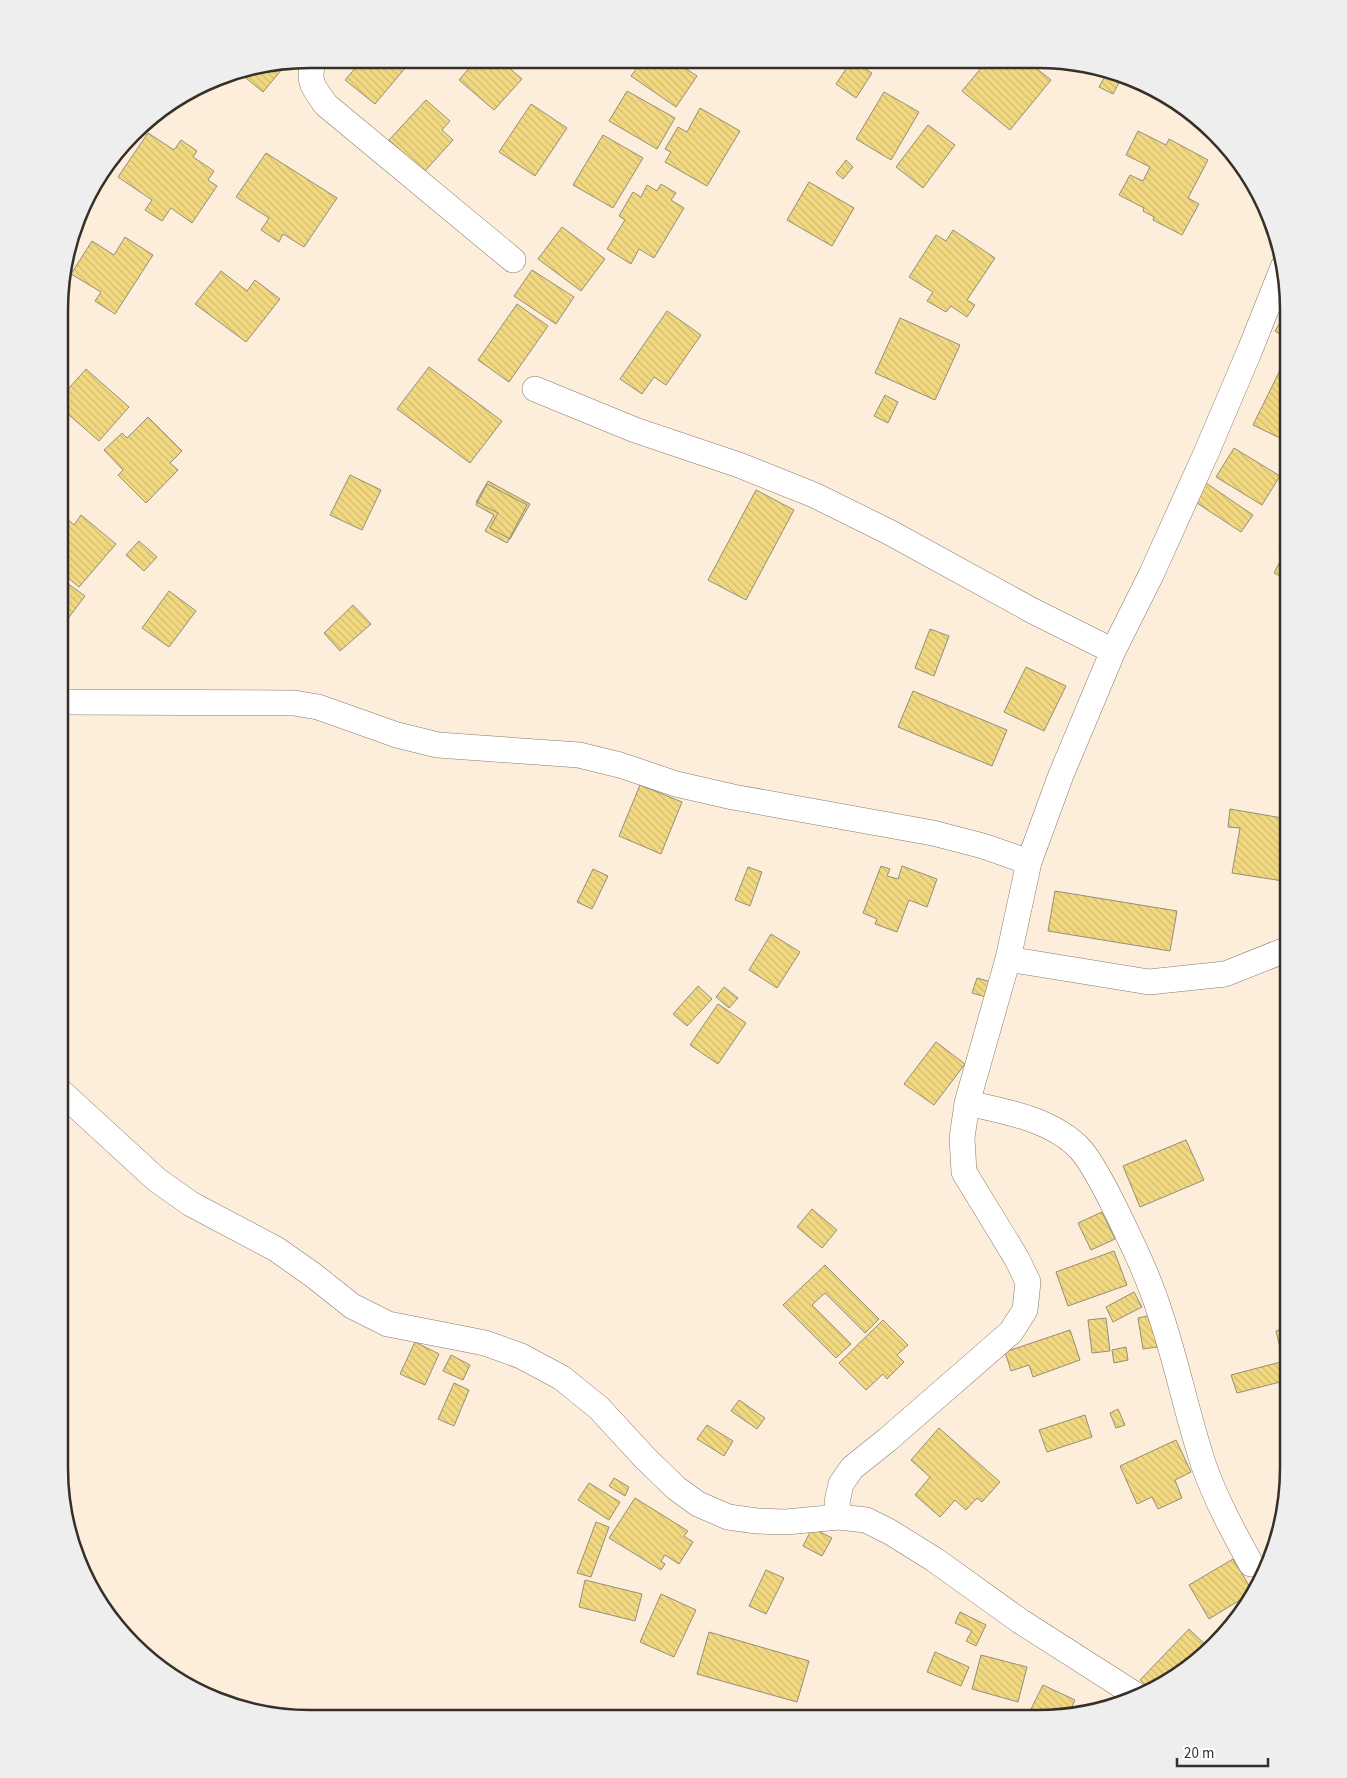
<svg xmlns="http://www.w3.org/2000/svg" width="1347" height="1778" font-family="'Source Sans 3',sans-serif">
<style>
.building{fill:url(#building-back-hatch);stroke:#948f7b}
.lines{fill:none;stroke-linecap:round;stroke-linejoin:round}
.street-casing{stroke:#887a6a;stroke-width:26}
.street{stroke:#fff;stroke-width:25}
.rim{fill:none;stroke:#363029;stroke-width:2.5}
</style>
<defs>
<pattern id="building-back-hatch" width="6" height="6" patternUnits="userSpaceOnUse" patternTransform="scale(1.25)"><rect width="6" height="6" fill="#f2d981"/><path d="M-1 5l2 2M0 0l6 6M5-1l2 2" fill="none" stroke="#d0bb6f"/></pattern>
</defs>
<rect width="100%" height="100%" fill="#fdeddb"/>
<path class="building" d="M 363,59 L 408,59 L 411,61 L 375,104 L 345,80 Z
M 477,59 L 515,59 L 508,67 L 522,79 L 494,110 L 459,80 Z
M 643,60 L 673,60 L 697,76 L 676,107 L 631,76 Z
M 852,60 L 872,73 L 856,98 L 836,84 Z
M 916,60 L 931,61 L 927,67 Z
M 987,61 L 1027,61 L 1051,80 L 1010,130 L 962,91 Z
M 288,62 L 263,92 L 241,74 L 238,78 L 230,72 Z
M 1108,71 L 1122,77 L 1113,94 L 1099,87 Z
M 627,91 L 675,118 L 657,149 L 609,121 Z
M 884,92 L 919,112 L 891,160 L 856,139 Z
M 426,100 L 450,121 L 442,130 L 453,140 L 424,172 L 389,140 Z
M 531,104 L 567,128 L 535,176 L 499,152 Z
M 700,108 L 740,131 L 707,186 L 665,162 L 671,152 L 665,149 L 678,127 L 687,132 Z
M 928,125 L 955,145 L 923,188 L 896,167 Z
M 1138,131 L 1166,145 L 1169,139 L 1208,160 L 1188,198 L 1199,204 L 1182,235 L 1153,220 L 1154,217 L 1143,211 L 1144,208 L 1119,195 L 1130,175 L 1143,181 L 1150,167 L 1126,155 Z
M 148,133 L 174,150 L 181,140 L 197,151 L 193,157 L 214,171 L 208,180 L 217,186 L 192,223 L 171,208 L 162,221 L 145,210 L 152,200 L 118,177 Z
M 603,135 L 643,158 L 613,208 L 573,185 Z
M 266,153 L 337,198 L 304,247 L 283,234 L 279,242 L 261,230 L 269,218 L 236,197 Z
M 846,160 L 853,167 L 843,179 L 836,173 Z
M 809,182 L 854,208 L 832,246 L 787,220 Z
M 661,184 L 676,193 L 671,200 L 684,208 L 654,258 L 639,249 L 631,264 L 607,249 L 625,220 L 619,216 L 633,192 L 641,197 L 647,185 L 657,191 Z
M 562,227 L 605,259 L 581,291 L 538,259 Z
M 953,230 L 995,258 L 967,300 L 975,305 L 967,317 L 951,306 L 946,312 L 927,301 L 933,292 L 909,277 L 936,235 L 946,241 Z
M 125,237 L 153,255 L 115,314 L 95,301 L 101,292 L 71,274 L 92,241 L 114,255 Z
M 532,270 L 574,297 L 556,324 L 514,296 Z
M 221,271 L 247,291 L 255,280 L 280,299 L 246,342 L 195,304 Z
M 517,304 L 548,326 L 509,382 L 478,360 Z
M 1288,309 L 1288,339 L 1275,331 Z
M 667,311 L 701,335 L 666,385 L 654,377 L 642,394 L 620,379 Z
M 900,318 L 960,345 L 935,400 L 875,373 Z
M 1288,354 L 1288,442 L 1253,425 Z
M 429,367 L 502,421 L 470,463 L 397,409 Z
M 86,369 L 129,407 L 99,441 L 61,408 L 61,397 Z
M 885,395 L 898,402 L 888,423 L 874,416 Z
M 148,417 L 182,451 L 170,463 L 178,470 L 146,503 L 118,475 L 123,470 L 104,450 L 122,433 L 127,438 Z
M 1234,448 L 1280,476 L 1262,505 L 1216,477 Z
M 350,475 L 381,490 L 362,530 L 330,515 Z
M 488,481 L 530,504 L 510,539 L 490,528 L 498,513 L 476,502 Z
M 1206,483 L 1253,515 L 1241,532 L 1194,501 Z
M 487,484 L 527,505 L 507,543 L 485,531 L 494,515 L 476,505 Z
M 756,490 L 794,510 L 746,600 L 708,580 Z
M 61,513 L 74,525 L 81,515 L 116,544 L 79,587 L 60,571 Z
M 1288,533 L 1288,580 L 1274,573 L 1285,552 L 1279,550 Z
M 139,541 L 157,557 L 144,571 L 126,555 Z
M 60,578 L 85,596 L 60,629 Z
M 169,591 L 196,611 L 169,647 L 142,628 Z
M 353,605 L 371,624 L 340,651 L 324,633 Z
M 930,629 L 949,636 L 934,676 L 915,668 Z
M 1026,667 L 1066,686 L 1044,731 L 1004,712 Z
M 913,691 L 1007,730 L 992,766 L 898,727 Z
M 640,785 L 682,802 L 661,854 L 619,836 Z
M 1230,809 L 1288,819 L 1288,851 L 1283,881 L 1232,873 L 1240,828 L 1228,827 Z
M 881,866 L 890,869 L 887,876 L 898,879 L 902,866 L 937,879 L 927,907 L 909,900 L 897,932 L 875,924 L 877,919 L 863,913 Z
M 748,867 L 762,872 L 750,906 L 735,900 Z
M 593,869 L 608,876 L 592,909 L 577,902 Z
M 1055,891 L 1177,911 L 1170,951 L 1048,931 Z
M 771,934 L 800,952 L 777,988 L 749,970 Z
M 977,978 L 991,982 L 986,997 L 972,993 Z
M 698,986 L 712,999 L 687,1026 L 673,1014 Z
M 724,987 L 738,998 L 729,1008 L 716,997 Z
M 718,1004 L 746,1023 L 718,1064 L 690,1045 Z
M 936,1042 L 965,1064 L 934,1105 L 904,1084 Z
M 1186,1140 L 1204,1180 L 1140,1207 L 1123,1166 Z
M 812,1209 L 837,1230 L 822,1248 L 797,1227 Z
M 1102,1212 L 1115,1239 L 1091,1250 L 1078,1223 Z
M 1114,1251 L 1127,1285 L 1068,1306 L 1056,1272 Z
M 825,1265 L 879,1319 L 865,1333 L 825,1293 L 812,1305 L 851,1344 L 836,1358 L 783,1305 Z
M 1134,1292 L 1142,1307 L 1113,1322 L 1106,1307 Z
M 1152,1315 L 1157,1347 L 1143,1349 L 1138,1318 Z
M 1106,1318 L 1110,1351 L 1092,1353 L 1088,1320 Z
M 883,1320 L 908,1345 L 897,1355 L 904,1362 L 887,1379 L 883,1374 L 866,1390 L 839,1363 Z
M 1288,1327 L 1288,1351 L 1281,1352 L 1276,1331 Z
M 1070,1330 L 1080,1360 L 1033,1377 L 1029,1365 L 1011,1371 L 1005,1352 Z
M 415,1342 L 439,1354 L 425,1385 L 400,1374 Z
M 1126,1347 L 1128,1360 L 1114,1363 L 1112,1350 Z
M 451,1355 L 470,1365 L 463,1380 L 443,1371 Z
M 1288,1360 L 1288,1380 L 1237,1393 L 1231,1375 Z
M 454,1383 L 469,1390 L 454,1426 L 438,1419 Z
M 739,1400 L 765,1418 L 757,1429 L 731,1411 Z
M 1118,1409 L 1125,1425 L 1116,1428 L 1110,1413 Z
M 1085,1415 L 1092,1437 L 1047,1452 L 1039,1430 Z
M 707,1425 L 733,1441 L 724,1456 L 697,1439 Z
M 939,1428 L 1000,1482 L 982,1502 L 977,1498 L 966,1510 L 955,1500 L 940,1517 L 915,1495 L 930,1477 L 911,1460 Z
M 1176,1440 L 1191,1472 L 1175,1480 L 1182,1498 L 1158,1509 L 1152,1497 L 1137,1504 L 1120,1466 Z
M 614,1478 L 629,1487 L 625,1496 L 609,1486 Z
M 589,1483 L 620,1502 L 609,1520 L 578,1500 Z
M 635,1498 L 688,1531 L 684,1536 L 693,1542 L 679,1564 L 665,1555 L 661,1561 L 665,1564 L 661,1570 L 609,1538 Z
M 596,1522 L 609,1527 L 591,1577 L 577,1573 Z
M 812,1528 L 832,1538 L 822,1556 L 803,1546 Z
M 1233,1559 L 1253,1592 L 1209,1619 L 1189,1585 Z
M 766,1570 L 784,1578 L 766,1614 L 749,1606 Z
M 585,1580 L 642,1594 L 635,1621 L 579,1607 Z
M 661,1594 L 696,1610 L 674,1657 L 640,1642 Z
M 960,1612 L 986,1625 L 976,1646 L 966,1641 L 972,1631 L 955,1623 Z
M 1189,1629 L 1210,1649 L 1203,1657 L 1152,1691 L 1140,1680 Z
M 709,1632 L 809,1661 L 797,1702 L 697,1674 Z
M 935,1652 L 969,1667 L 961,1686 L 927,1672 Z
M 981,1655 L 1027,1667 L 1018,1702 L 972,1689 Z
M 1043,1685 L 1075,1700 L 1068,1715 L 1026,1719 Z"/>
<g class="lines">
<defs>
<path id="street" d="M 314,59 C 307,82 313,87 326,105 L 513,260
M 535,389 L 635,430 L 739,465 L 814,495 L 889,532 L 1033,611 L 1113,651
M 60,702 L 294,703 L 318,707 L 397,735 L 438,745 L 579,755 L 620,765 L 676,784 L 733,797 L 933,833 L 983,846 L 1029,862
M 1008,959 L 1149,982 L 1225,974 L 1288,949
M 59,1090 L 157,1180 L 191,1204 L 276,1249 L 313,1275 L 352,1306 L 388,1324 L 485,1343 L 521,1356 L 562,1378 L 599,1408 L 645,1458 L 676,1488 L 698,1504 L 728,1517 L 757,1521 L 786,1522 L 839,1517 L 866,1520 L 890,1532 L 935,1560 L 1020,1621 L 1139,1697
M 967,1103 C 1005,1111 1054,1120 1081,1150 C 1094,1165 1108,1194 1117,1212 C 1133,1245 1149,1278 1160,1313 C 1177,1363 1187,1415 1204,1466 C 1216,1500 1234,1533 1251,1564
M 839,1517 L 837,1502 L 841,1484 L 852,1468 L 887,1440 L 1011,1332 L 1025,1310 L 1028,1282 L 1017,1259 L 964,1172 L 962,1138 L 967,1103 L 1008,959 L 1029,862 L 1061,775 L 1113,651 L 1151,575 L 1207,451 L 1250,350 L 1283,267"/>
</defs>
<use href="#street" class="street-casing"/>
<use href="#street" class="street"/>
</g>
<path d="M0 0H1347V1778H0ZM310 68H1038A242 242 0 0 1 1280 310V1468A242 242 0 0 1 1038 1710H310A242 242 0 0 1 68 1468V310A242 242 0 0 1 310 68Z" fill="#efeeee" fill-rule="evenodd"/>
<path class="rim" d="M310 68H1038A242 242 0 0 1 1280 310V1468A242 242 0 0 1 1038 1710H310A242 242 0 0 1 68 1468V310A242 242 0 0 1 310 68Z"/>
<path d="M1177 1758v8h91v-8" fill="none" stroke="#363029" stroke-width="2.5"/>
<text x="1184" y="1758" font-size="15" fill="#363029" stroke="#ffffff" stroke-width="4" paint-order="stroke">20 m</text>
</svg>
